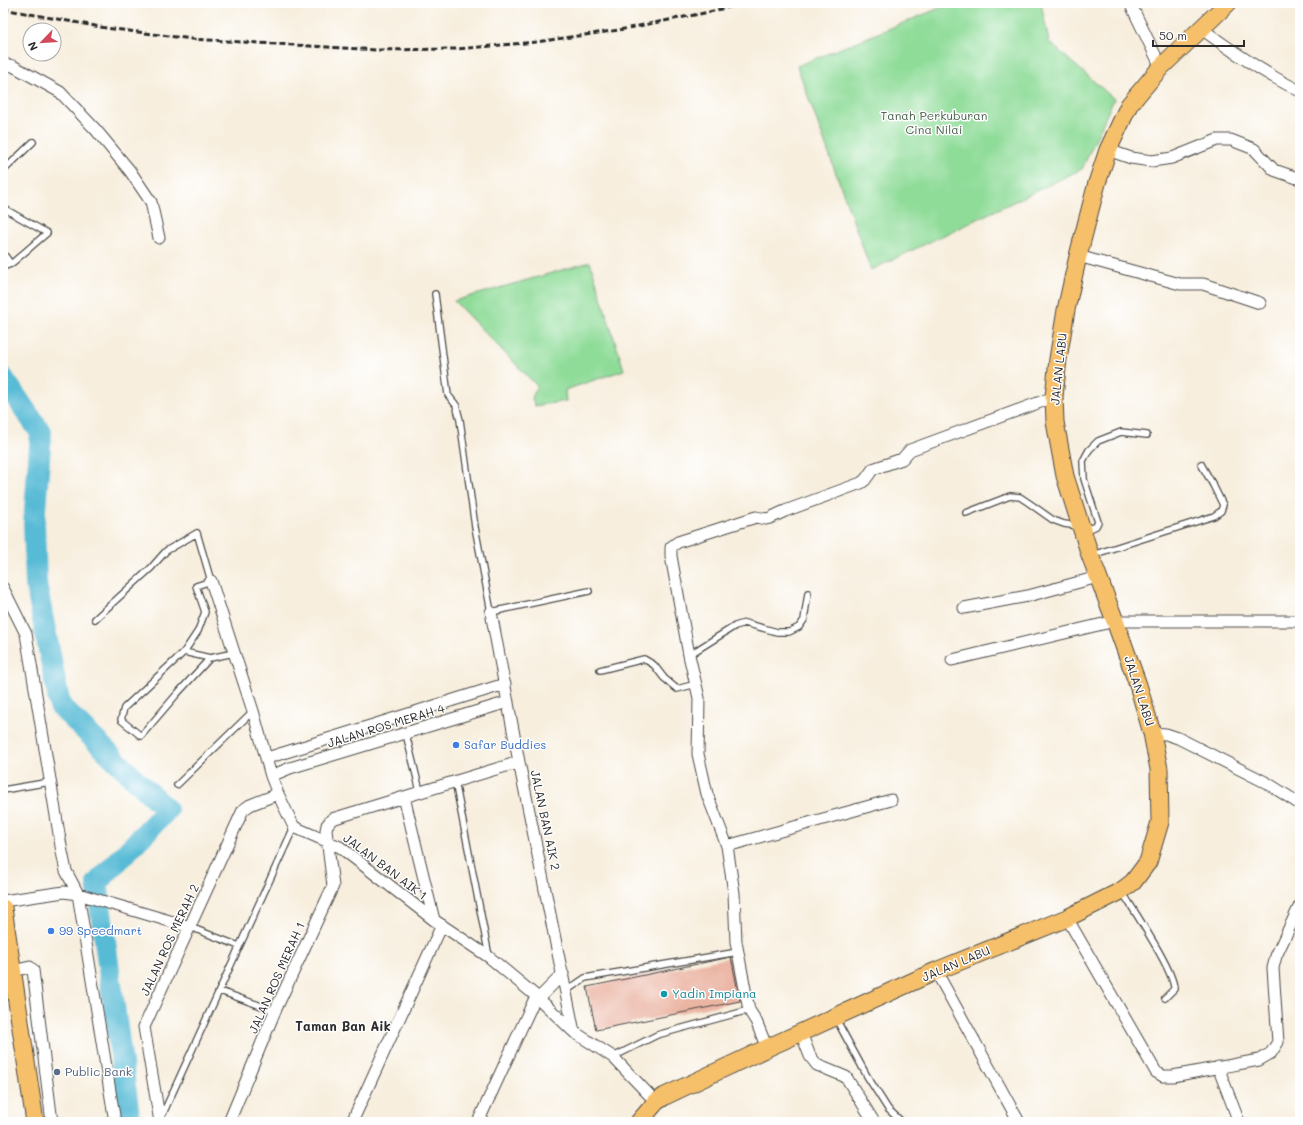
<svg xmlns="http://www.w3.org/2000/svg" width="1303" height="1125" font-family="Mali,sans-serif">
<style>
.green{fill:#8fdc99;stroke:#5d8462}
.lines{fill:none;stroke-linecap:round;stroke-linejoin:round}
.river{stroke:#58bbd6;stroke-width:22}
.building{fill:#ebb5a4}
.lane-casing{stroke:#4a4846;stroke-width:8}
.street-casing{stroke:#4a4846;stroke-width:13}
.primary-casing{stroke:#4a4846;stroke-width:19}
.lane{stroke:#fff;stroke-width:5.5}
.street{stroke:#fff;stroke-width:11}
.primary{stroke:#f6c06b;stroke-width:17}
.rail{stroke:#2b2b2b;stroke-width:3;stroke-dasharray:6 3;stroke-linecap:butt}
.shop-dot{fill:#3f7fe0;stroke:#fff;stroke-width:1.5}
.culture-dot{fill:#0f9aa8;stroke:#fff;stroke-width:1.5}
.service-dot{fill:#5c6f8a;stroke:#fff;stroke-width:1.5}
.labels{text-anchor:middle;stroke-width:3;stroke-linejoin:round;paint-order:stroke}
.park-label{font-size:12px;fill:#49604c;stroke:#fff}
.street-label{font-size:12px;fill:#2b2b2b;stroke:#fff}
.shop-label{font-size:12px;fill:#366cbe;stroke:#fff;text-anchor:start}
.culture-label{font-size:12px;fill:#0d838f;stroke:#fff;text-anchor:start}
.service-label{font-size:12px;fill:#4e5e75;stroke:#fff;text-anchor:start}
.neighbourhood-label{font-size:13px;font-weight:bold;fill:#2b2b2b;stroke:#fff}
</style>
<rect width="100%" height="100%" fill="#fff"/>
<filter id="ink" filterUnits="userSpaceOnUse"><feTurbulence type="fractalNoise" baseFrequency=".025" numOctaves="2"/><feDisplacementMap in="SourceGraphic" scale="8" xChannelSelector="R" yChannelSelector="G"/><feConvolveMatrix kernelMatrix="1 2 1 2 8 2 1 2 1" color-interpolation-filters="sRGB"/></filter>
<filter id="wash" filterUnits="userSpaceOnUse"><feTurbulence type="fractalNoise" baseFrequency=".012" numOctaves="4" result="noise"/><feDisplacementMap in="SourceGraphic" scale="16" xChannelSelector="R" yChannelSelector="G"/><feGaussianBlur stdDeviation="0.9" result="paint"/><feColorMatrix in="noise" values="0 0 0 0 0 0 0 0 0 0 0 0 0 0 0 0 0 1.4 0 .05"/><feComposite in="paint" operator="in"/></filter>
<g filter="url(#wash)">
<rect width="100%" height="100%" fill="#f7eedd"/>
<path class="green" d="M 952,3 L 1041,3 L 1049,42 L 1114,99 L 1082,169 L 871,270 L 797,66 Z
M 590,262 L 624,370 L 565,390 L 566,401 L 535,406 L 532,398 L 537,386 L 454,301 Z"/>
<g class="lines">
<path class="river" d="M 3,378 L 41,433 L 34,523 L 36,584 L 60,706 L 167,810 L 97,883 L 130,1122"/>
</g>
<g id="blocks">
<path class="building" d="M 731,957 L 740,1001 L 596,1030 L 587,987 Z"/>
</g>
</g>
<g filter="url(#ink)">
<use href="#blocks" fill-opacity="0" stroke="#4a4846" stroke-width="1"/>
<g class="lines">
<defs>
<path id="lane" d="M 3,171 L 33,142
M 3,208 L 47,233 L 11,264 L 3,267
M 3,253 L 11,264
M 435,294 L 448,395 L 456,405 L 460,420 L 475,527 L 491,612 L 589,591
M 966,513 L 1010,496 L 1020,497 L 1029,503 L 1053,520 L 1064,524 L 1092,528 L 1096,526 L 1098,522 L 1084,479 L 1083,461 L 1089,450 L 1098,441 L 1121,432 L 1147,435
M 1092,555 L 1214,516 L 1221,511 L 1223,505 L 1213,485 L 1201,464
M 95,619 L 151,568 L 166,551 L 197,533 L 211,581 L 196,586 L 205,612 L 198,631 L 184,652 L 124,708 L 121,720 L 141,736 L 177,694 L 210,658 L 234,653
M 184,652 L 210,658
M 689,655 L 735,626 L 745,623 L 777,632 L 789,632 L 799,627 L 804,620 L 808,593
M 600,670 L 644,659 L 654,665 L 664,678 L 677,689 L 696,684
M 406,734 L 420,791
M 455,781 L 489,956
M 177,785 L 253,711
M 3,790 L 50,782
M 1123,893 C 1134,911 1175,972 1174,989 L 1165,998
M 190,927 L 239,946
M 220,991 L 275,1011
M 566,991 L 585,978 L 738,952
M 836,1019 L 867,1076 L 888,1109 L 902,1122
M 613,1057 L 657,1035 L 749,1010
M 161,1118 L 294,827"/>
<path id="street" d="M 1130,3 L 1161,67
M 1202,29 C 1233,52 1265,74 1300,91
M 3,64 L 13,66 L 60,92 L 96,130 L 130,171 L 151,202 L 159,238
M 1108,150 L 1131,158 L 1152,161 L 1172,158 L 1217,140 L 1231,140 L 1254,149 L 1274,170 L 1300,179
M 1078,256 L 1180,284 L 1203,284 L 1260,303
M 211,581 L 253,711 L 271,776 L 278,794 L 294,827 L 340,847 L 434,920 L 489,957 L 536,996 L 574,1032 L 613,1057 L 656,1102
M 3,588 L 26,634 L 62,852 L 66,871 L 78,894 L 115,1122
M 964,608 L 1028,596 L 1098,577
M 491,612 L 519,762 L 574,1032
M 952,660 L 1115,621 L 1300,621
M 1152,733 L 1166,734 L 1178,738 L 1267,783 L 1300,804
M 267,758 L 505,684
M 271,776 L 290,768 L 508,702
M 404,797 L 434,920
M 727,846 L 891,800
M 3,901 L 64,892 L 78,894 L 190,927
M 1067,918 L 1156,1072 L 1163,1076 L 1173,1076 L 1259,1060 L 1271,1053 L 1278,1042 L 1273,968 L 1276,956 L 1300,905
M 13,971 L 30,967 L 33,970 L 52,1122
M 936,971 L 1019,1122
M 538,999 L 563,974
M 801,1033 L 810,1056 L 817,1065 L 846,1077 L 874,1122
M 767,1048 L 756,1021 L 749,1010 L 736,942 L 734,893 L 727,846 L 707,794 L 698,754 L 699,698 L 689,655 L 671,556 L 671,547 L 678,542 L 756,517 L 766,519 L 770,518 L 785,511 L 861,483 L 865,480 L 873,469 L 902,459 L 910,450 L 1054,397
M 1218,1067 L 1239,1122
M 160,1122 L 144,1027 L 243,810 L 250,805 L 278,794
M 229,1122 L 275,1011 L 333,886 L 326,830 L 327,825 L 332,819 L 519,762
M 352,1122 L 442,925
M 478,1122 L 536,996"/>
<path id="primary" d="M 3,908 L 35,1122
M 639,1122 L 656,1102 L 665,1096 L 767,1048 L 936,971 L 1067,918 L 1121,891 L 1133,882 L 1148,862 L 1160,822 L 1159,769 L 1152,733 L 1138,685 L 1115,621 L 1090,555 L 1065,476 L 1055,422 L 1054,397 L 1058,359 L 1066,310 L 1078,256 L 1097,183 L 1108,150 L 1129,105 L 1161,67 L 1228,3"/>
</defs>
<use href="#lane" class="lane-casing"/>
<use href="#street" class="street-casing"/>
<use href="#primary" class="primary-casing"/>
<use href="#lane" class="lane"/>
<use href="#street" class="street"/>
<use href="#primary" class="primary"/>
<path class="rail" d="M 3,9 L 106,28 L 192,39 L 377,50 L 457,49 L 536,42 L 619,30 L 709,12 L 744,3"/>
</g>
</g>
<g class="shop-dot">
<circle cx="456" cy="745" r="4"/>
<circle cx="51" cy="931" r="4"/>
</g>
<circle class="culture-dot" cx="664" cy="994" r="4"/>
<circle class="service-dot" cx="57" cy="1072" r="4"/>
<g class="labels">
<g class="park-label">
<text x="934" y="120">Tanah Perkuburan<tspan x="934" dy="14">Cina Nilai</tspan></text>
</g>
<g class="street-label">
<text transform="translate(1059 369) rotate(-84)" y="4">JALAN LABU</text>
<text transform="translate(1139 691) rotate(72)" y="4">JALAN LABU</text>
<text transform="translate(386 726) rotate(-17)" y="4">JALAN ROS MERAH 4</text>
<text transform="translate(545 820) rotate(78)" y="4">JALAN BAN AIK 2</text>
<text transform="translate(385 867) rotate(37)" y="4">JALAN BAN AIK 1</text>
<text transform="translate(170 940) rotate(-65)" y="4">JALAN ROS MERAH 2</text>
<text transform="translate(956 964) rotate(-23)" y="4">JALAN LABU</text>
<text transform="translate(277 978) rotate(-66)" y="4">JALAN ROS MERAH 1</text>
</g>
<g class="shop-label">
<text x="464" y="749">Safar Buddies</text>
<text x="59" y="935">99 Speedmart</text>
</g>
<g class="culture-label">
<text x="672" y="998">Yadin Impiana</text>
</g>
<g class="service-label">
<text x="65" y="1076">Public Bank</text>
</g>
<g class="neighbourhood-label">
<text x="343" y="1031">Taman Ban Aik</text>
</g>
</g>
<rect width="1303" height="1125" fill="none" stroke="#fff" stroke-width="16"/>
<g transform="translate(42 42) rotate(245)"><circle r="19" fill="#ffffff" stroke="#aaaaaa"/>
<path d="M0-3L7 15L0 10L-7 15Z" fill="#d1495b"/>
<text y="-6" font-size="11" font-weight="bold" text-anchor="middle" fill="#2b2b2b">N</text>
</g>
<path d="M1153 40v6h91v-6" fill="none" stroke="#2b2b2b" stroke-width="2"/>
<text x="1159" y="40" font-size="12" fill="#2b2b2b" stroke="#ffffff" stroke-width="3" paint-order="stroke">50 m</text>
</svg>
